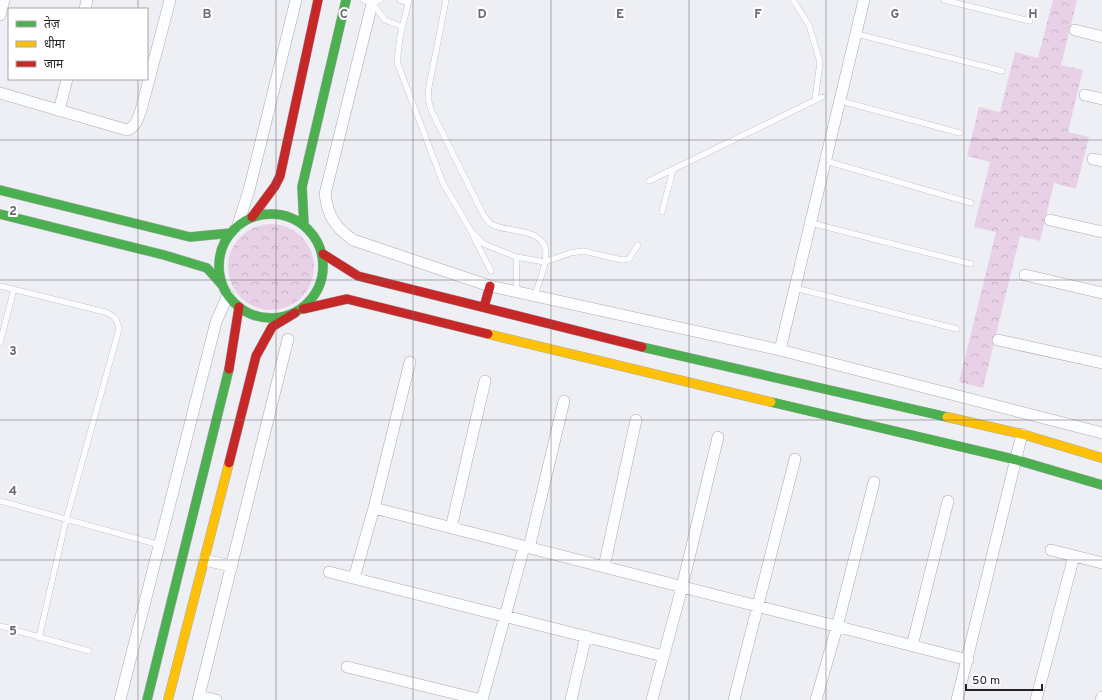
<svg xmlns="http://www.w3.org/2000/svg" width="1102" height="700" font-family="Overpass,'Noto Sans Devanagari',sans-serif">
<style>
.park{fill:url(#park-crowns)}
.lines{fill:none;stroke-linecap:round;stroke-linejoin:round}
.lane-casing{stroke:#aaaaaf;stroke-width:6}
.street-casing{stroke:#aaaaaf;stroke-width:12}
.fast-casing{stroke:#aaaaaf;stroke-width:10}
.slow-casing{stroke:#aaaaaf;stroke-width:10}
.jam-casing{stroke:#aaaaaf;stroke-width:10}
.lane{stroke:#fcfdfe;stroke-width:5.5}
.street{stroke:#fcfdfe;stroke-width:11}
.fast{stroke:#4caf50;stroke-width:9}
.slow{stroke:#ffc107;stroke-width:9}
.jam{stroke:#c62828;stroke-width:9}
.grid{fill:none;stroke:#6b6b70;stroke-width:1;stroke-opacity:0.55}
.grid-label{font-size:13px;text-anchor:middle;font-weight:bold;fill:#6b6b70;stroke:#fff;stroke-width:4;stroke-linejoin:round;paint-order:stroke}
</style>
<defs>
<pattern id="park-crowns" width="20" height="18" patternUnits="userSpaceOnUse"><rect width="20" height="18" fill="#e8d1e6"/><path d="M2 6a3 3 0 1 1 6 0M12 15a3 3 0 1 1 6 0" fill="none" stroke="#c7b3c5"/></pattern>
</defs>
<rect width="100%" height="100%" fill="#eeeff5"/>
<path class="park" d="M 1053,0 L 1077,0 L 1061,65 L 1083,70 L 1068,132 L 1089,137 L 1076,189 L 1054,183 L 1040,241 L 1020,236 L 983,388 L 959,382 L 996,232 L 974,227 L 990,162 L 967,156 L 979,107 L 1000,112 L 1015,52 L 1038,58 Z
M228 267a43 43 0 1 1 86 0a43 43 0 1 1-86 0Z"/>
<g class="lines">
<defs>
<path id="lane" d="M 363,0 L 372,3 L 381,0
M 400,0 L 408,3
M 409,0 L 400,37 L 397,62 L 443,183 L 471,231 L 484,244 L 516,257 L 517,292
M 446,0 L 429,87 L 428,98 L 431,110 L 484,216 C 487,219 489,223 493,225 C 510,233 546,228 546,253 C 546,267 539,282 535,295
M 793,0 L 809,25 L 820,62 L 815,100
M 944,0 L 1030,21
M 372,3 L 385,20 L 403,27
M 857,34 L 1002,71
M 841,101 L 960,133
M 826,161 L 971,203
M 649,181 L 822,97
M 662,212 L 673,170
M 811,223 L 971,264
M 473,236 L 491,271
M 516,257 L 545,262 L 570,253 L 583,251 L 622,260 L 629,259 L 638,245
M 0,286 L 105,312 C 115,316 117,319 119,329 L 66,520 L 39,638
M 795,288 L 957,329
M 0,343 L 14,289
M 0,501 L 160,545
M 0,626 L 89,651"/>
<path id="street" d="M 373,0 L 325,194 C 328,216 334,226 353,240 L 490,286 L 780,350 L 1102,433
M 85,9 L 87,0
M 0,15 L 4,0
M 1075,30 L 1102,37
M 0,93 L 127,130 C 136,127 138,118 141,110 L 170,0
M 1085,95 L 1102,99
M 59,111 L 67,79
M 1093,159 L 1102,161
M 1050,220 L 1102,232
M 238,225 L 249,190 L 296,0
M 1025,275 L 1102,293
M 998,340 L 1102,363
M 780,350 L 864,0
M 374,508 L 968,660
M 451,528 L 485,381
M 529,548 L 564,401
M 1051,550 L 1102,563
M 204,560 L 232,566
M 604,567 L 636,420
M 329,572 L 663,656
M 354,578 L 374,508 L 410,362
M 912,646 L 948,501
M 347,667 L 482,700
M 199,696 L 216,700
M 120,700 L 216,322 L 228,295
M 198,700 L 288,339
M 482,700 L 524,547
M 571,700 L 586,636
M 652,700 L 682,587 L 718,437
M 734,700 L 795,459
M 816,700 L 837,627 L 874,482
M 957,700 L 1022,434
M 1036,700 L 1074,556
M 1101,700 L 1102,697"/>
<path id="fast" d="M 0,190 L 190,237 L 231,233
M219 266a52 52 0 1 1 104 0a52 52 0 1 1-104 0Z
M 0,214 L 164,255 L 207,268 L 223,286
M 304,225 L 302,187 L 346,0
M 642,347 L 947,417
M 771,402 L 1017,460 L 1102,485
M 147,700 L 229,369"/>
<path id="slow" d="M 488,334 L 771,402
M 947,417 L 1022,434 L 1102,458
M 168,700 L 229,463"/>
<path id="jam" d="M 252,217 L 275,186 L 280,176 L 318,0
M 323,254 L 358,276 L 642,347
M 484,307 L 490,286
M 303,309 L 347,299 L 488,334
M 229,369 L 239,307
M 229,463 L 256,356 L 272,327 L 295,313"/>
</defs>
<use href="#lane" class="lane-casing"/>
<use href="#street" class="street-casing"/>
<use href="#fast" class="fast-casing"/>
<use href="#slow" class="slow-casing"/>
<use href="#jam" class="jam-casing"/>
<use href="#lane" class="lane"/>
<use href="#street" class="street"/>
<use href="#fast" class="fast"/>
<use href="#slow" class="slow"/>
<use href="#jam" class="jam"/>
</g>
<path class="grid" d="M 138,0 L 138,9M 276,0 L 276,700M 413,0 L 413,700M 551,0 L 551,700M 689,0 L 689,700M 826,0 L 826,700M 964,0 L 964,700M 138,79 L 138,700M 0,140 L 1102,140M 0,280 L 1102,280M 0,420 L 1102,420M 0,560 L 1102,560"/>
<g class="grid-label">
<text x="207" y="18">B</text>
<text x="344" y="18">C</text>
<text x="482" y="18">D</text>
<text x="620" y="18">E</text>
<text x="758" y="18">F</text>
<text x="895" y="18">G</text>
<text x="1033" y="18">H</text>
<text x="13" y="215">2</text>
<text x="13" y="355">3</text>
<text x="13" y="495">4</text>
<text x="13" y="635">5</text>
</g>
<rect x="8" y="8" width="140" height="72" fill="#ffffff" stroke="#a7a7a9"/>
<rect x="16" y="21" width="20" height="6" fill="#4caf50" stroke="#a7a7a9"/>
<text x="44" y="28" font-size="12" fill="#242428">तेज़</text>
<rect x="16" y="41" width="20" height="6" fill="#ffc107" stroke="#a7a7a9"/>
<text x="44" y="48" font-size="12" fill="#242428">धीमा</text>
<rect x="16" y="61" width="20" height="6" fill="#c62828" stroke="#a7a7a9"/>
<text x="44" y="68" font-size="12" fill="#242428">जाम</text>
<path d="M966 684v6h76v-6" fill="none" stroke="#242428" stroke-width="2"/>
<text x="972" y="684" font-size="12" fill="#242428" stroke="#ffffff" stroke-width="3" paint-order="stroke">50 m</text>
</svg>
